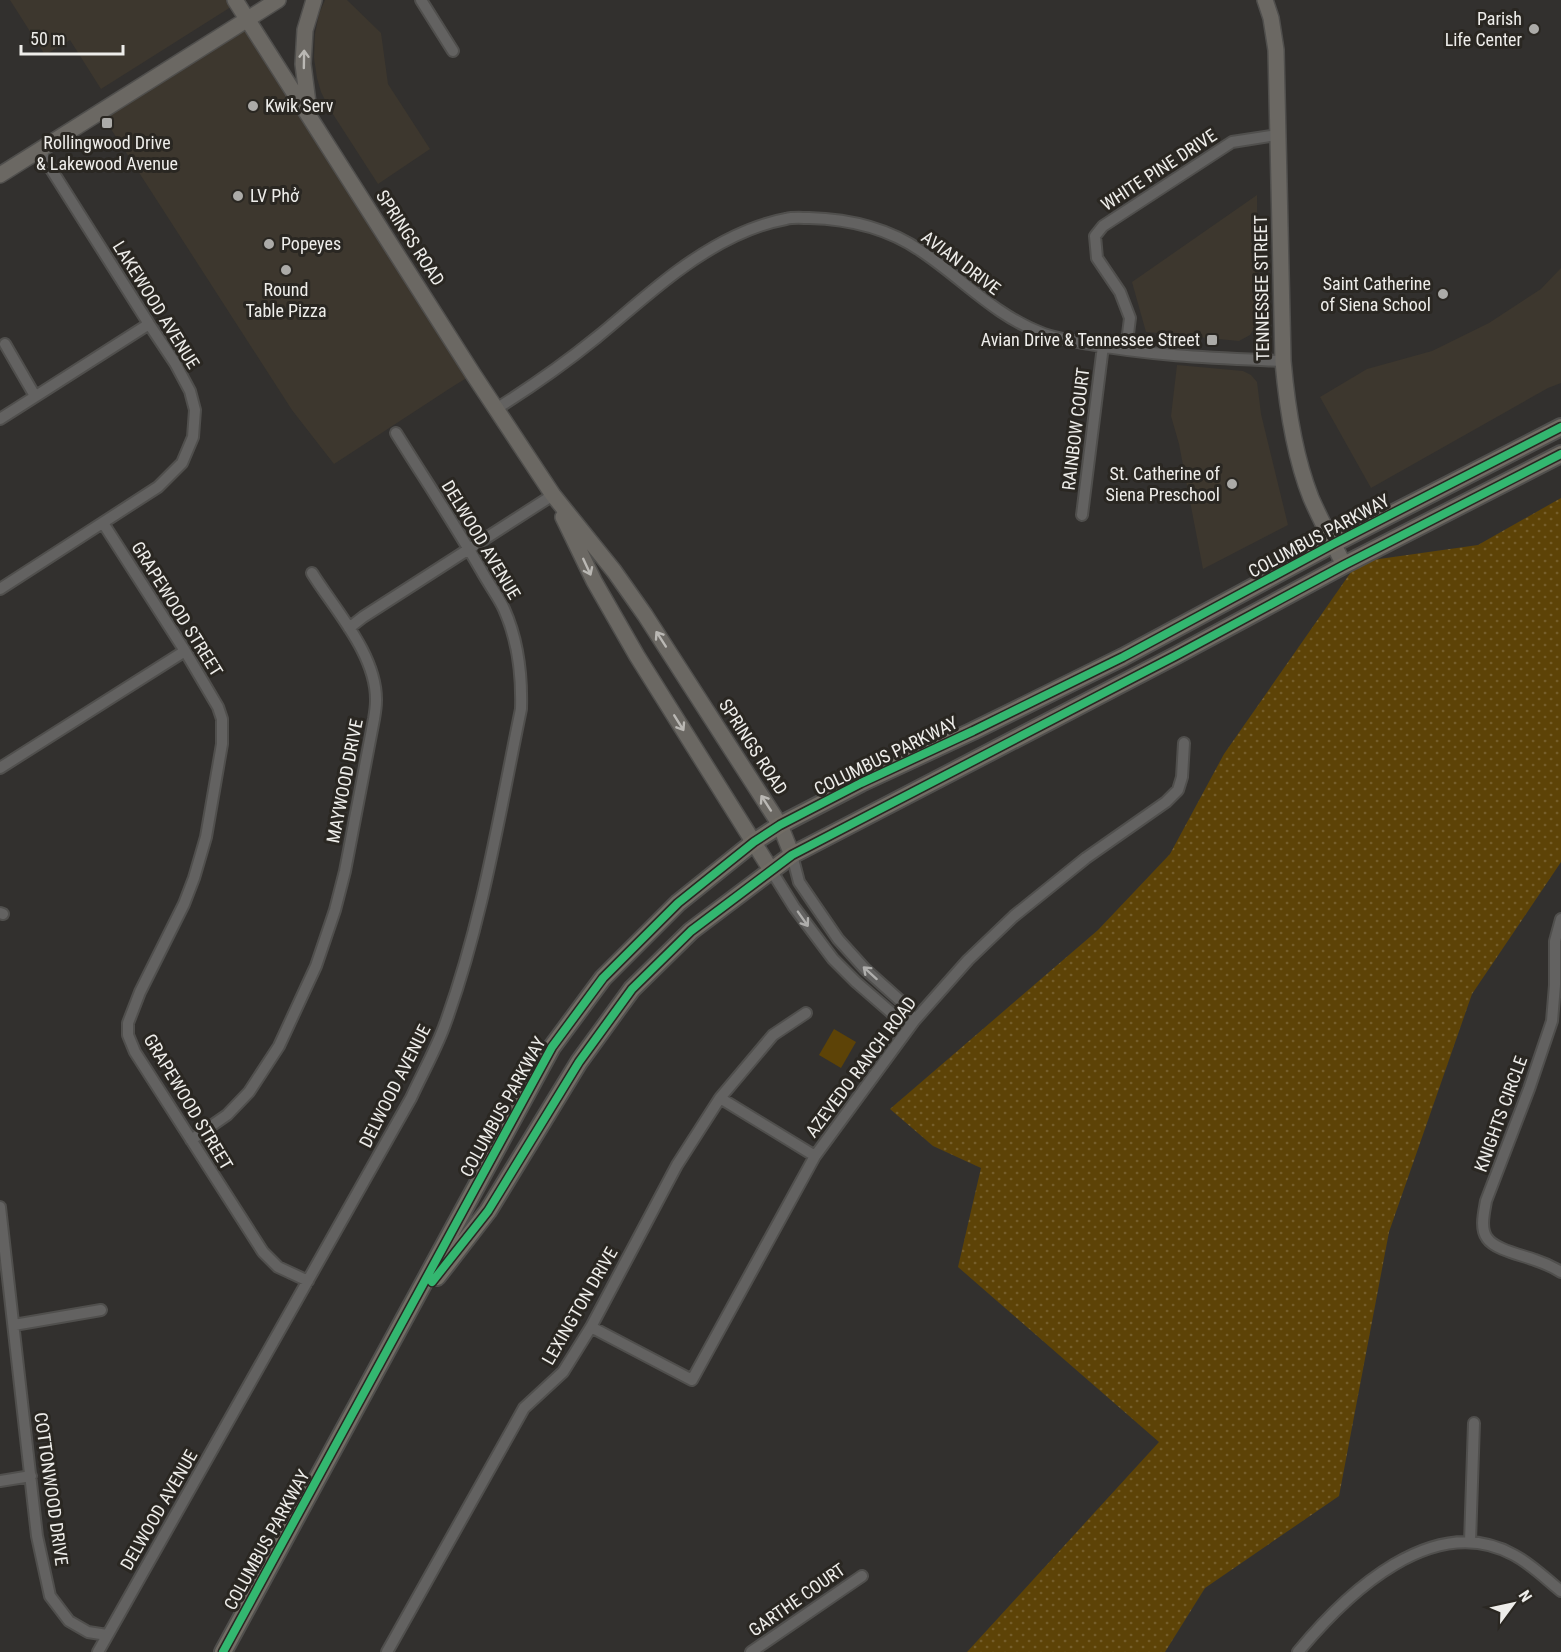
<svg xmlns="http://www.w3.org/2000/svg" width="1561" height="1652" font-family="'Roboto Condensed',sans-serif">
<style>
.built{fill:#3d372e}
.grass{fill:url(#grass-dots)}
.pitch{fill:#5d4307}
.lines{fill:none;stroke-linecap:round;stroke-linejoin:round}
.street-casing{stroke:#504f4d;stroke-width:14}
.secondary-casing{stroke:#504f4d;stroke-width:18}
.primary-casing{stroke:#504f4d;stroke-width:20}
.street{stroke:#636261;stroke-width:10}
.secondary{stroke:#6b6863;stroke-width:15}
.primary{stroke:#726d65;stroke-width:16}
.cycleway-casing{stroke:#2a2722;stroke-width:11}
.cycleway{stroke:#33b770;stroke-width:8}
.oneway{stroke:#bab8b4}
.oneway2{stroke:#afaeac}
.poi-dot{fill:#acaba8;stroke:#2a2722;stroke-width:2}
.labels{text-anchor:middle;stroke-width:6;stroke-linejoin:round;paint-order:stroke}
.poi-label{font-size:18px;fill:#eeedea;stroke:#2a2722;text-anchor:end}
.street-label{font-size:18px;fill:#eeedea;stroke:#2a2722}
</style>
<defs>
<pattern id="grass-dots" width="8" height="8" patternUnits="userSpaceOnUse" patternTransform="scale(1.5)"><rect width="8" height="8" fill="#5d4307"/><path d="M2 2h.1M6 6h.1" fill="none" stroke="#755e2b" stroke-width="1.8" stroke-linecap="round"/></pattern>
</defs>
<rect width="100%" height="100%" fill="#32302e"/>
<path class="built" d="M 10,0 L 242,0 L 101,89 L 70,40 L 45,55 Z
M 325,0 L 347,0 L 381,33 L 388,84 L 430,149 L 378,184 L 329,108 L 321,92 L 317,78 L 314,58 L 315,34 L 319,14 Z
M 247,19 L 473,374 L 452,387 L 334,464 L 292,410 L 109,126 L 102,111 Z
M 1257,195 L 1258,322 L 1250,335 L 1239,341 L 1146,332 L 1132,282 Z
M 1561,268 L 1561,383 L 1548,388 L 1371,488 L 1320,397 L 1367,369 L 1432,351 L 1489,323 L 1541,289 Z
M 1177,365 L 1243,371 L 1251,375 L 1257,382 L 1261,414 L 1288,525 L 1203,569 L 1179,444 L 1171,416 Z"/>
<path class="grass" d="M 1561,498 L 1561,862 L 1472,994 L 1389,1232 L 1339,1496 L 1205,1588 L 1165,1652 L 967,1652 L 1159,1442 L 958,1267 L 981,1168 L 933,1146 L 890,1109 L 1098,930 L 1170,854 L 1224,754 L 1358,562 L 1478,545 Z"/>
<path class="pitch" d="M 834,1029 L 856,1042 L 841,1068 L 819,1055 Z"/>
<g class="lines">
<defs>
<path id="street" d="M 421,0 L 453,51
M 5,344 L 35,396
M 1126,350 L 1130,318 L 1120,292 L 1097,258 L 1095,236 L 1103,226 L 1232,142 L 1277,135
M 496,409 C 531,387 564,364 596,338 C 640,302 682,261 735,236 C 750,229 769,222 786,219 C 793,217 802,218 809,218 C 848,219 888,228 921,251 C 963,279 995,316 1044,334 C 1058,339 1074,341 1089,344 C 1152,356 1218,358 1283,361
M 0,419 L 149,324
M 1082,515 L 1103,346
M 103,523 L 185,651 L 218,707 L 222,719 L 222,744 L 206,837 L 194,878 L 184,904 L 140,992 L 128,1023 L 128,1035 L 135,1052 L 263,1252 L 278,1267 L 308,1281
M 0,589 L 158,487 L 182,463 L 193,437 L 195,410 L 190,391 L 175,363 L 149,324 L 39,150
M 349,628 L 363,617 L 553,495
M 0,768 L 185,651
M 792,855 L 799,882 L 838,939 L 865,969 L 904,1004 L 914,1021
M 771,870 L 794,907 L 833,959 L 856,982 L 894,1015 L 914,1021
M 0,913 L 3,914
M 1561,919 L 1555,941 L 1555,985 L 1552,1021 L 1529,1089 L 1486,1201 C 1484,1213 1480,1228 1487,1238 C 1495,1250 1522,1255 1535,1260 C 1544,1263 1553,1267 1561,1272
M 720,1098 L 773,1035 L 806,1013
M 191,1140 L 227,1115 L 249,1092 L 279,1046 L 316,966 L 335,910 L 345,871 L 374,719 C 375,713 376,707 376,701 C 377,655 335,610 312,573
M 0,1207 L 37,1536 L 50,1596 L 69,1621 L 88,1632 L 107,1635
M 14,1325 L 101,1310
M 591,1327 L 692,1380 L 815,1156 L 914,1021 L 968,960 L 1014,916 L 1086,858 L 1166,802 L 1178,790 L 1182,777 L 1184,743
M 0,1481 L 31,1476
M 1470,1542 L 1474,1423
M 98,1652 L 411,1098 C 422,1074 435,1051 444,1027 C 482,924 499,816 521,709 C 522,675 518,640 504,609 C 498,596 488,583 481,570 C 454,523 424,478 396,433
M 387,1652 L 524,1408 L 563,1372 L 591,1327 L 677,1165 L 720,1098 L 815,1156
M 751,1652 L 862,1576
M 1298,1652 C 1346,1594 1433,1510 1514,1555 C 1531,1564 1546,1579 1561,1591"/>
<path id="secondary" d="M 235,0 L 473,374 L 553,495 L 614,571 L 645,615 L 780,825 L 792,855
M 1265,0 L 1271,18 L 1276,50 L 1283,361 C 1287,407 1294,455 1311,498 C 1321,521 1333,543 1344,565
M 309,111 L 303,64 L 305,30 L 314,0
M 0,175 L 278,0
M 563,517 L 594,581 L 637,656 L 771,870"/>
<path id="primary" d="M 437,1277 L 488,1211 L 579,1062 L 632,989 L 691,931 L 792,855 L 1175,656 L 1344,565 L 1561,454
M 223,1652 L 552,1047 L 603,978 L 678,903 L 754,842 L 780,825 L 861,783 L 973,731 L 1123,657 L 1333,544 L 1561,427"/>
</defs>
<use href="#street" class="street-casing"/>
<use href="#secondary" class="secondary-casing"/>
<use href="#primary" class="primary-casing"/>
<use href="#street" class="street"/>
<use href="#secondary" class="secondary"/>
<use href="#primary" class="primary"/>
<defs>
<path id="cycleway" d="M 432,1282 L 488,1211 L 579,1062 L 632,989 L 691,931 L 792,855 L 1175,656 L 1344,565 L 1561,454
M 223,1652 L 552,1047 L 603,978 L 678,903 L 754,842 L 780,825 L 861,783 L 973,731 L 1123,657 L 1333,544 L 1561,427"/>
</defs>
<use href="#cycleway" class="cycleway-casing"/>
<use href="#cycleway" class="cycleway"/>
</g>
<defs><path id="oneway-shaft" d="M-6 0H5M1.5-3L5.5 0L1.5 3" fill="none" stroke-width="1.6" stroke-linecap="round" stroke-linejoin="round" transform="scale(1.5)"/></defs>
<g class="oneway">
<use href="#oneway-shaft" transform="translate(304 59) rotate(-89)"/>
<use href="#oneway-shaft" transform="translate(587 567) rotate(65)"/>
<use href="#oneway-shaft" transform="translate(661 639) rotate(-123)"/>
<use href="#oneway-shaft" transform="translate(679 723) rotate(58)"/>
<use href="#oneway-shaft" transform="translate(766 803) rotate(-123)"/>
</g>
<g class="oneway2">
<use href="#oneway-shaft" transform="translate(803 919) rotate(55)"/>
<use href="#oneway-shaft" transform="translate(870 973) rotate(-138)"/>
</g>
<g class="poi-dot">
<circle cx="1534" cy="29" r="6"/>
<circle cx="253" cy="106" r="6"/>
<rect x="101" y="117" width="12" height="12" rx="3"/>
<circle cx="238" cy="196" r="6"/>
<circle cx="269" cy="244" r="6"/>
<circle cx="286" cy="270" r="6"/>
<circle cx="1443" cy="294" r="6"/>
<rect x="1206" y="334" width="12" height="12" rx="3"/>
<circle cx="1232" cy="484" r="6"/>
</g>
<g class="labels">
<g class="poi-label">
<text x="1522" y="25">Parish<tspan x="1522" dy="21">Life Center</tspan></text>
<text x="265" y="112" text-anchor="start">Kwik Serv</text>
<text x="107" y="149" text-anchor="middle">Rollingwood Drive<tspan x="107" dy="21">&amp; Lakewood Avenue</tspan></text>
<text x="250" y="202" text-anchor="start">LV Phở</text>
<text x="281" y="250" text-anchor="start">Popeyes</text>
<text x="1431" y="290">Saint Catherine<tspan x="1431" dy="21">of Siena School</tspan></text>
<text x="286" y="296" text-anchor="middle">Round<tspan x="286" dy="21">Table Pizza</tspan></text>
<text x="1200" y="346">Avian Drive &amp; Tennessee Street</text>
<text x="1220" y="480">St. Catherine of<tspan x="1220" dy="21">Siena Preschool</tspan></text>
</g>
<g class="street-label">
<text transform="translate(1159 170) rotate(-33)" y="6">WHITE PINE DRIVE</text>
<text transform="translate(410 238) rotate(57)" y="6">SPRINGS ROAD</text>
<text transform="translate(961 263) rotate(37)" y="6">AVIAN DRIVE</text>
<text transform="translate(1262 288) rotate(-91)" y="6">TENNESSEE STREET</text>
<text transform="translate(156 305) rotate(58)" y="6">LAKEWOOD AVENUE</text>
<text transform="translate(1076 429) rotate(-83)" y="6">RAINBOW COURT</text>
<text transform="translate(1319 536) rotate(-28)" y="6">COLUMBUS PARKWAY</text>
<text transform="translate(481 540) rotate(59)" y="6">DELWOOD AVENUE</text>
<text transform="translate(177 609) rotate(58)" y="6">GRAPEWOOD STREET</text>
<text transform="translate(753 747) rotate(57)" y="6">SPRINGS ROAD</text>
<text transform="translate(886 756) rotate(-26)" y="6">COLUMBUS PARKWAY</text>
<text transform="translate(345 781) rotate(-79)" y="6">MAYWOOD DRIVE</text>
<text transform="translate(861 1067) rotate(-53)" y="6">AZEVEDO RANCH ROAD</text>
<text transform="translate(395 1086) rotate(-63)" y="6">DELWOOD AVENUE</text>
<text transform="translate(188 1102) rotate(59)" y="6">GRAPEWOOD STREET</text>
<text transform="translate(503 1107) rotate(-61)" y="6">COLUMBUS PARKWAY</text>
<text transform="translate(1501 1114) rotate(-70)" y="6">KNIGHTS CIRCLE</text>
<text transform="translate(580 1306) rotate(-60)" y="6">LEXINGTON DRIVE</text>
<text transform="translate(51 1489) rotate(82)" y="6">COTTONWOOD DRIVE</text>
<text transform="translate(159 1510) rotate(-60)" y="6">DELWOOD AVENUE</text>
<text transform="translate(267 1540) rotate(-61)" y="6">COLUMBUS PARKWAY</text>
<text transform="translate(797 1600) rotate(-35)" y="6">GARTHE COURT</text>
</g>
</g>
<g transform="translate(1513 1604) rotate(57)" stroke="#2a2722" stroke-width="4.5" paint-order="stroke">
<path d="M0-4.5L10 22L0 15L-10 22Z" fill="#eeedea"/>
<text y="-9" font-size="16" font-weight="bold" text-anchor="middle" fill="#eeedea">N</text>
</g>
<path d="M21 45v9h102v-9" fill="none" stroke="#eeedea" stroke-width="3"/>
<text x="30" y="45" font-size="18" fill="#eeedea" stroke="#2a2722" stroke-width="4.5" paint-order="stroke">50 m</text>
</svg>
